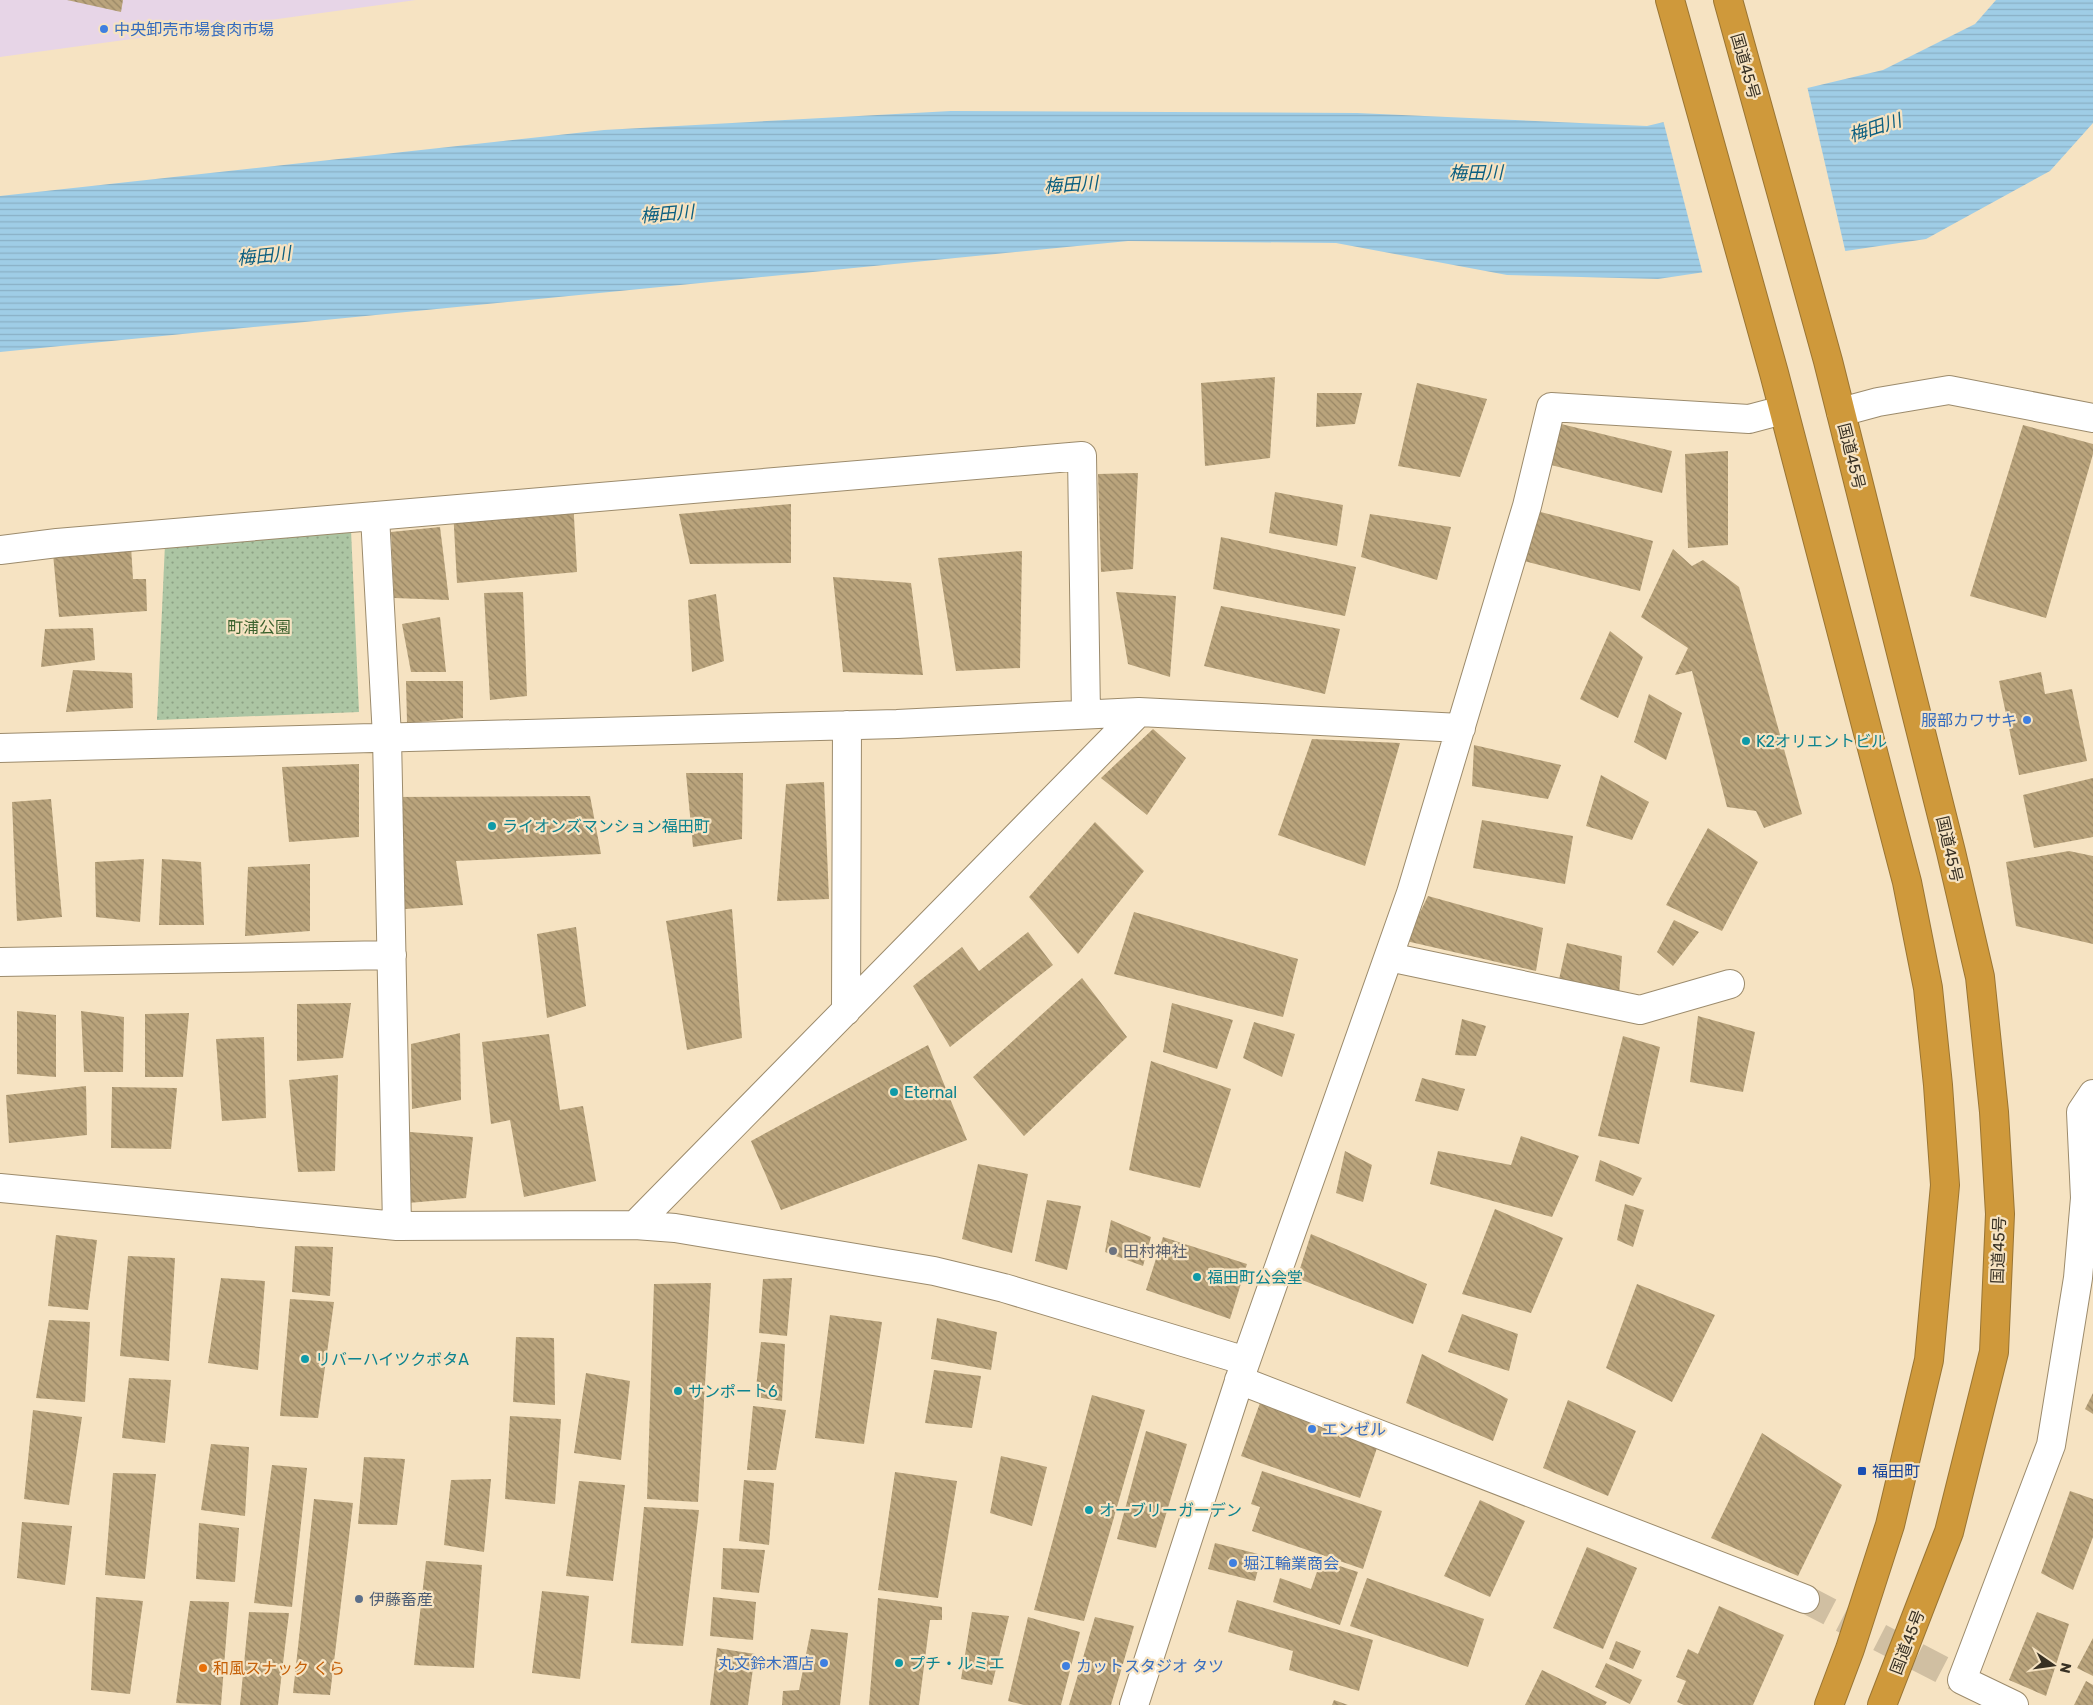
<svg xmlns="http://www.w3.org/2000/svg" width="2093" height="1705" font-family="Rubik,'Noto Sans JP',sans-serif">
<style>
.commercial{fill:#e7d5e7}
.park{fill:url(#park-dots)}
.water{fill:url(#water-rules)}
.pier{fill:#f6e3c2}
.building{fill:url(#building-back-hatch)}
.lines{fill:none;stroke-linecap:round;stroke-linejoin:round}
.minor-tunnel{stroke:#d0bfa2;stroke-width:28;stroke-dasharray:28 14;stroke-linecap:butt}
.minor-casing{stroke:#9c8b6c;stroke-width:30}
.highway-casing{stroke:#9a7533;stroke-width:30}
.minor{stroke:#fff;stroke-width:28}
.highway{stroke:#cf993b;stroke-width:28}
.shop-dot{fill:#3f7fe0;stroke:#f6e3c2;stroke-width:2}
.culture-dot{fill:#0f9aa8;stroke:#f6e3c2;stroke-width:2}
.worship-dot{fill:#6b7280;stroke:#f6e3c2;stroke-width:2}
.transit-dot{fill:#1a4fb4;stroke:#f6e3c2;stroke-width:2}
.service-dot{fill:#5c6f8a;stroke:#f6e3c2;stroke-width:2}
.food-dot{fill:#e8710a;stroke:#f6e3c2;stroke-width:2}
.labels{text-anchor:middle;stroke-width:4.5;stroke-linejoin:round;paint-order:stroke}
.shop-label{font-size:16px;fill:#366cbe;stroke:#f6e3c2;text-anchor:start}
.street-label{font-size:16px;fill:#383124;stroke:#f6e3c2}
.park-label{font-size:16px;fill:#3b612d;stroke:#f6e3c2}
.culture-label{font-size:16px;fill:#0d838f;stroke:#f6e3c2;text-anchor:start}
.worship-label{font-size:16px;fill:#5b616d;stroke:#f6e3c2;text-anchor:start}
.transit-label{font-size:16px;fill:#164399;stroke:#f6e3c2;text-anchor:start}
.service-label{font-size:16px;fill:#4e5e75;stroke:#f6e3c2;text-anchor:start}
.food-label{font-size:16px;fill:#c56008;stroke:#f6e3c2;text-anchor:start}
.water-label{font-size:18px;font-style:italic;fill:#0c5f80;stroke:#f6e3c2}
</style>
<defs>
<pattern id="park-dots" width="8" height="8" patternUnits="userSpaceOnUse" patternTransform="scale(1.25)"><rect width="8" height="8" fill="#acc5a3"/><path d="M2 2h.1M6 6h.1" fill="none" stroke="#8da185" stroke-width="1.8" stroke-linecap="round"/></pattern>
<pattern id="water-rules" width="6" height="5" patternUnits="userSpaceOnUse" patternTransform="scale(1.25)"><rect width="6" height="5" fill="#9fcde6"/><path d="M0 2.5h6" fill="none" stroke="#8ab0c5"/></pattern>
<pattern id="building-back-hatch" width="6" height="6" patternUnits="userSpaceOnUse" patternTransform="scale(1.25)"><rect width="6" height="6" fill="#baa47c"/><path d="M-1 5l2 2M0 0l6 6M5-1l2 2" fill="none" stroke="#988665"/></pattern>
</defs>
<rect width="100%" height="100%" fill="#f6e3c2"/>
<path class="commercial" d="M 0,0 L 416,0 L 0,57 Z"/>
<path class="park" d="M 351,530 L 359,712 L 157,720 L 165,544 Z"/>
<path class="water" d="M 1996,0 L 2093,0 L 2093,123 L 2050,171 L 1926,239 L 1658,279 L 1507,275 L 1336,243 L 1128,241 L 0,352 L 0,196 L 604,130 L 951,111 L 1357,113 L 1647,126 L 1883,70 L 1975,24 Z"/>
<path class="pier" d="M 1807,86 L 1846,254 L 1703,275 L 1663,120 Z"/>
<path class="building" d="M 67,0 L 123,0 L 121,12 Z
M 1275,377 L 1270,458 L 1205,466 L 1201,383 Z
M 1417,383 L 1487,399 L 1460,477 L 1398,466 Z
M 1317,393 L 1362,393 L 1355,424 L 1316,427 Z
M 1557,423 L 1672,451 L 1662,493 L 1547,464 Z
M 2023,425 L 2093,444 L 2093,454 L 2046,618 L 1970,596 Z
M 1728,451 L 1728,545 L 1688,548 L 1685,454 Z
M 1138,473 L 1133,569 L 1101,572 L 1098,474 Z
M 1275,492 L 1343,505 L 1337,546 L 1269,533 Z
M 573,499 L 577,572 L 457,583 L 453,509 Z
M 791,504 L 791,563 L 690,564 L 679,514 Z
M 1529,509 L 1653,541 L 1640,591 L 1516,559 Z
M 1370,514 L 1451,527 L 1437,580 L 1361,557 Z
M 440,527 L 449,600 L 394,598 L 391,532 Z
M 1221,537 L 1356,567 L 1345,616 L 1213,589 Z
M 131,546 L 133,579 L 146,579 L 147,611 L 59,617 L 53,554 Z
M 1673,549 L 1692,566 L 1703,560 L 1739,587 L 1802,814 L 1764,828 L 1756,811 L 1727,807 L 1692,671 L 1675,675 L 1688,648 L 1641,617 Z
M 1022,551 L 1020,668 L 956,671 L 938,558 Z
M 833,577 L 911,583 L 923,675 L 843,672 Z
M 523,592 L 527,696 L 490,700 L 484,593 Z
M 1116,592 L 1176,596 L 1170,677 L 1128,664 Z
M 716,594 L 724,661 L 692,672 L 688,600 Z
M 1221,606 L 1340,629 L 1325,694 L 1204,666 Z
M 440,617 L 446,672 L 411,672 L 402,624 Z
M 93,628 L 95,660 L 41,667 L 45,629 Z
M 1610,631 L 1643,657 L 1618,718 L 1580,699 Z
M 73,670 L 132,673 L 133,708 L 66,712 Z
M 2041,672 L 2045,694 L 2072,689 L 2087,761 L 2019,775 L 1999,681 Z
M 406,681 L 463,681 L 463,718 L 407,723 Z
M 1649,694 L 1682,713 L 1666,760 L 1634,742 Z
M 1153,729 L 1186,758 L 1147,815 L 1101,778 Z
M 1312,739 L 1400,743 L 1365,866 L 1278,835 Z
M 1474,745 L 1561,765 L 1548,799 L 1472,786 Z
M 359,764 L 359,837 L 289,842 L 282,767 Z
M 686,773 L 743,773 L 742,839 L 693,847 Z
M 1601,775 L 1649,802 L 1632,840 L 1586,826 Z
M 2093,778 L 2093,837 L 2034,848 L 2023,795 Z
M 824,782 L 829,899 L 777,901 L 786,784 Z
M 590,796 L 601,854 L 456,861 L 463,905 L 391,910 L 388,797 Z
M 51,799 L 62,917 L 17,921 L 12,802 Z
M 1482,820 L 1573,836 L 1565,884 L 1473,868 Z
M 1095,822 L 1144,871 L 1078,954 L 1029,897 Z
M 1708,828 L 1758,862 L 1722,931 L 1666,905 Z
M 2069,851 L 2093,856 L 2093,944 L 2016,926 L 2006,862 Z
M 144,859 L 140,922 L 96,917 L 95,862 Z
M 162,859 L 201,862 L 204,925 L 159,925 Z
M 310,864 L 310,931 L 245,936 L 248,867 Z
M 1428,896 L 1543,928 L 1536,971 L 1406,941 Z
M 732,909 L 742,1038 L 687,1050 L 666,921 Z
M 1134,912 L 1298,959 L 1283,1017 L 1114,974 Z
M 1674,920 L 1699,932 L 1673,966 L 1657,952 Z
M 576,927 L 586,1006 L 547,1018 L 537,934 Z
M 1028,932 L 1053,965 L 950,1047 L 913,986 L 962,947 L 979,971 Z
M 1567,943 L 1622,956 L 1619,995 L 1558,984 Z
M 1082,978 L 1127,1037 L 1024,1136 L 973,1077 Z
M 351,1003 L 343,1058 L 297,1061 L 297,1004 Z
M 1172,1003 L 1233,1020 L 1217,1069 L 1163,1052 Z
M 17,1011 L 56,1015 L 56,1077 L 17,1074 Z
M 81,1011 L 124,1017 L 123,1072 L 84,1072 Z
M 189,1013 L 183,1077 L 145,1077 L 145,1014 Z
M 1698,1016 L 1755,1032 L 1743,1092 L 1690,1082 Z
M 1462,1019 L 1486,1026 L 1476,1056 L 1455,1055 Z
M 1254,1022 L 1295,1034 L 1282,1077 L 1243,1058 Z
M 460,1033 L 461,1100 L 412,1109 L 411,1044 Z
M 549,1034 L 560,1110 L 583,1106 L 596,1181 L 524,1197 L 510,1120 L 491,1124 L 482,1042 Z
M 1623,1036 L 1660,1047 L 1639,1144 L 1598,1136 Z
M 264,1037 L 266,1118 L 222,1121 L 216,1039 Z
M 928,1045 L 967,1140 L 781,1210 L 751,1141 Z
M 1151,1061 L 1231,1089 L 1200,1188 L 1129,1170 Z
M 338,1075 L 335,1171 L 298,1172 L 289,1080 Z
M 1422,1078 L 1465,1089 L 1458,1111 L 1415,1101 Z
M 86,1086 L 87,1135 L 9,1143 L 6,1095 Z
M 112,1087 L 177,1088 L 171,1149 L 111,1148 Z
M 410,1132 L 473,1137 L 466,1198 L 408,1203 Z
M 1521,1136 L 1579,1156 L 1552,1217 L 1430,1184 L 1438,1151 L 1511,1165 Z
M 1345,1151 L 1372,1165 L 1363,1202 L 1336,1193 Z
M 1600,1160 L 1642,1178 L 1633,1196 L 1595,1181 Z
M 978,1164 L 1028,1174 L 1012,1253 L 962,1239 Z
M 1047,1200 L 1081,1206 L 1067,1270 L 1035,1261 Z
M 1625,1204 L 1644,1210 L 1633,1247 L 1617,1240 Z
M 1495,1209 L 1563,1238 L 1531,1313 L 1462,1294 Z
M 1111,1220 L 1151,1237 L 1143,1266 L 1105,1252 Z
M 1311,1234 L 1427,1284 L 1413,1324 L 1297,1278 Z
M 56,1235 L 97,1240 L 88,1310 L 48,1306 Z
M 1163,1237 L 1247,1264 L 1230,1319 L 1146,1290 Z
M 295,1246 L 333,1247 L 330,1296 L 292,1292 Z
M 128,1256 L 175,1258 L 169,1361 L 120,1356 Z
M 221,1278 L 265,1281 L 258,1370 L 208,1363 Z
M 792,1278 L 787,1336 L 759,1333 L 763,1279 Z
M 711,1283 L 698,1502 L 647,1499 L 654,1284 Z
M 1637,1284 L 1715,1315 L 1672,1402 L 1606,1368 Z
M 290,1299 L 334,1302 L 318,1418 L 280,1416 Z
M 1462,1314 L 1518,1334 L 1509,1371 L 1448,1352 Z
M 830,1315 L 882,1322 L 864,1444 L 815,1438 Z
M 937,1318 L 997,1332 L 991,1370 L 931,1359 Z
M 49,1320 L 90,1322 L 85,1402 L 36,1398 Z
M 516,1337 L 554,1338 L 555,1405 L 513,1402 Z
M 761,1342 L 785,1344 L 782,1401 L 755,1397 Z
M 1422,1354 L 1508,1399 L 1493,1441 L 1406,1403 Z
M 934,1370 L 981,1376 L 972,1428 L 925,1423 Z
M 586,1373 L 630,1381 L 621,1460 L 574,1453 Z
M 129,1378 L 171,1380 L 165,1443 L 122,1438 Z
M 2093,1393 L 2093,1414 L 2085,1409 Z
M 1092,1395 L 1145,1410 L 1084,1621 L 1034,1610 Z
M 1568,1400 L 1636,1431 L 1608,1496 L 1543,1468 Z
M 1260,1403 L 1378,1445 L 1360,1498 L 1241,1456 Z
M 753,1406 L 786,1410 L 776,1470 L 747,1470 Z
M 33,1410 L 82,1417 L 69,1505 L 24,1499 Z
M 510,1416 L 561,1419 L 555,1504 L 505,1499 Z
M 1146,1431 L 1187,1444 L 1156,1548 L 1117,1539 Z
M 1762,1433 L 1842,1485 L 1798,1576 L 1711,1538 Z
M 211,1444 L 249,1447 L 245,1516 L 201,1510 Z
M 1001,1456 L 1047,1467 L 1032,1526 L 990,1513 Z
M 364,1457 L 405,1459 L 397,1525 L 358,1524 Z
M 272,1465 L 307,1468 L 292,1607 L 254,1603 Z
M 1262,1471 L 1382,1511 L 1363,1569 L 1252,1531 L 1260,1507 L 1251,1504 Z
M 895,1472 L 957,1481 L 938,1598 L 878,1590 Z
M 113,1473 L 156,1474 L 145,1579 L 105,1575 Z
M 491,1479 L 484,1552 L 444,1545 L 451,1480 Z
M 744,1480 L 774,1483 L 769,1545 L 739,1541 Z
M 579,1481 L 625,1485 L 613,1581 L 566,1576 Z
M 2070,1491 L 2093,1499 L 2093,1537 L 2073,1590 L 2041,1573 Z
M 314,1499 L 353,1503 L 330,1695 L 293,1693 Z
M 1480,1500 L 1525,1521 L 1490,1597 L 1444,1576 Z
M 644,1507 L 699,1510 L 683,1646 L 631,1643 Z
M 22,1522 L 72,1526 L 65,1585 L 17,1578 Z
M 199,1523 L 239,1528 L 235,1582 L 196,1579 Z
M 1215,1543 L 1262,1555 L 1255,1581 L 1208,1569 Z
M 1587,1547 L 1637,1568 L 1603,1649 L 1553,1628 Z
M 723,1548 L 765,1550 L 759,1593 L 721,1589 Z
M 1321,1560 L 1358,1572 L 1340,1625 L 1273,1602 L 1280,1578 L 1311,1589 Z
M 426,1561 L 482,1565 L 474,1668 L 414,1665 Z
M 1367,1578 L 1484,1619 L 1468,1667 L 1350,1626 Z
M 542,1591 L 589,1596 L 580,1679 L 532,1673 Z
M 96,1597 L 143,1601 L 130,1694 L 91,1690 Z
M 713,1597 L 756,1602 L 753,1640 L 710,1636 Z
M 878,1598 L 942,1607 L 942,1620 L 930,1620 L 919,1705 L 869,1705 Z
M 1237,1600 L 1373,1640 L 1359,1691 L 1289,1670 L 1293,1651 L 1228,1632 Z
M 190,1601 L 229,1602 L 221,1705 L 176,1703 Z
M 1719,1606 L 1784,1635 L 1753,1705 L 1684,1705 L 1677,1702 L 1686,1681 L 1676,1677 L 1688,1649 L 1698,1654 Z
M 249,1612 L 289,1613 L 278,1705 L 240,1705 Z
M 972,1612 L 1009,1616 L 992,1685 L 961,1679 Z
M 2037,1612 L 2069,1624 L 2046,1696 L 2009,1680 Z
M 1028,1617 L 1080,1632 L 1061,1705 L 1024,1705 L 1008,1701 Z
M 1095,1617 L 1134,1626 L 1111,1705 L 1069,1705 Z
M 811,1629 L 848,1633 L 840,1705 L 782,1705 L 783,1691 L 799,1690 Z
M 2093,1638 L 2093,1676 L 2077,1668 Z
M 1616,1641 L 1641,1651 L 1633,1669 L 1609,1659 Z
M 717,1648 L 755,1654 L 748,1705 L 710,1705 Z
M 1606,1663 L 1642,1680 L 1630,1704 L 1595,1687 Z
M 1542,1670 L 1607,1702 L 1605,1705 L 1525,1705 Z
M 2086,1681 L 2093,1685 L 2093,1705 L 2074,1705 Z
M 1334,1700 L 1348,1705 L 1332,1705 Z"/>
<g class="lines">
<path class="minor-tunnel" d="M 1805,1599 L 1962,1680"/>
<defs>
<path id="minor" d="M 1841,412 L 1878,402 L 1949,390 L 2093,418
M 375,516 L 387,737 L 397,1226
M 0,550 L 57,543 L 1082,456 L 1086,714
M 0,748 L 897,724 L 1139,712
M 1389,957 L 1640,1010 L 1730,984
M 0,962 L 392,955
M 846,1011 L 847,725
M 0,1188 L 397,1226 L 635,1225 L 675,1228 L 934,1271 L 1004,1288 L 1246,1361
M 635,1225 L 1139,712 L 1461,728
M 1239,1380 L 1805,1599
M 1134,1705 L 1242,1372 L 1411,893 L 1527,506 L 1551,407 L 1749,419 L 1783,410
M 2014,1705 L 1962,1680 L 2051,1445 L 2078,1278 L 2085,1198 L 2081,1112 L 2093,1094"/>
<path id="highway" d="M 1670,0 L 1774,373 L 1907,882 L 1928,988 L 1938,1085 L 1945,1185 L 1929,1360 L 1890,1525 L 1850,1649 L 1829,1705
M 1728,0 L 1828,361 L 1951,852 L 1980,977 L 1994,1112 L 2000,1214 L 1994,1352 L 1949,1532 L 1882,1705"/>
</defs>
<use href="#minor" class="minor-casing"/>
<use href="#highway" class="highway-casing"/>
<use href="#minor" class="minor"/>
<use href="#highway" class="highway"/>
</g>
<g class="shop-dot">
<circle cx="104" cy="29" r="5"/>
<circle cx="2027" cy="720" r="5"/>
<circle cx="1312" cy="1429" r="5"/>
<circle cx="1233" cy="1563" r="5"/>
<circle cx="824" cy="1663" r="5"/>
<circle cx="1066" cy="1666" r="5"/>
</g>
<g class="culture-dot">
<circle cx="1746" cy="741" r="5"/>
<circle cx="492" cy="826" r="5"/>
<circle cx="894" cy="1092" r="5"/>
<circle cx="1197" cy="1277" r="5"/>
<circle cx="305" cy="1359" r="5"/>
<circle cx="678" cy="1391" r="5"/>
<circle cx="1089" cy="1510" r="5"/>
<circle cx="899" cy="1663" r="5"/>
</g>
<circle class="worship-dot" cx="1113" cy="1251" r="5"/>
<rect class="transit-dot" x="1857" y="1466" width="10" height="10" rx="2.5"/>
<circle class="service-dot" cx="359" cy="1599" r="5"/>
<circle class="food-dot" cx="203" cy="1668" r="5"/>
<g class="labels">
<g class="shop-label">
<text x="114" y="35">中央卸売市場食肉市場</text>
<text x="2017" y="726" text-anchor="end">服部カワサキ</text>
<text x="1322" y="1435">エンゼル</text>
<text x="1243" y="1569">堀江輪業商会</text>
<text x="814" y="1669" text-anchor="end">丸文鈴木酒店</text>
<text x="1076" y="1672">カットスタジオ タツ</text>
</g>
<g class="street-label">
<text transform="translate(1746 66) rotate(74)" y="6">国道45号</text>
<text transform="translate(1852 456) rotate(76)" y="6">国道45号</text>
<text transform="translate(1950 849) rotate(77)" y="6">国道45号</text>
<text transform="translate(1998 1250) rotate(-88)" y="6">国道45号</text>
<text transform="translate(1907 1642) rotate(-69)" y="6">国道45号</text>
</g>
<g class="park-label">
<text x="259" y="633">町浦公園</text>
</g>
<g class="culture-label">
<text x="1756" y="747">K2オリエントビル</text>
<text x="502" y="832">ライオンズマンション福田町</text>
<text x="904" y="1098">Eternal</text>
<text x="1207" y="1283">福田町公会堂</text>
<text x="315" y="1365">リバーハイツクボタA</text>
<text x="688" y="1397">サンポート6</text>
<text x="1099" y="1516">オーブリーガーデン</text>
<text x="909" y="1669">プチ・ルミエ</text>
</g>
<g class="worship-label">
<text x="1123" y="1257">田村神社</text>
</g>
<g class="transit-label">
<text x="1872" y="1477">福田町</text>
</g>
<g class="service-label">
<text x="369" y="1605">伊藤畜産</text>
</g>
<g class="food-label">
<text x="213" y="1674">和風スナック くら</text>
</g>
<g class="water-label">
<text transform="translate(1875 128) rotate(-18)" y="6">梅田川</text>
<text transform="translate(1476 173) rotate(-1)" y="6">梅田川</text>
<text transform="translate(1071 185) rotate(-4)" y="6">梅田川</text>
<text transform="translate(667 214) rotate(-5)" y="6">梅田川</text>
<text transform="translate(264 256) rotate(-6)" y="6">梅田川</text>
</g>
</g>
<g transform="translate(2053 1665) rotate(103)" stroke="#f6e3c2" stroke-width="4" paint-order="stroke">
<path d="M0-4L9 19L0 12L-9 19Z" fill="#383124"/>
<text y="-8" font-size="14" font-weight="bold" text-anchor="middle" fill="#383124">N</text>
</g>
</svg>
